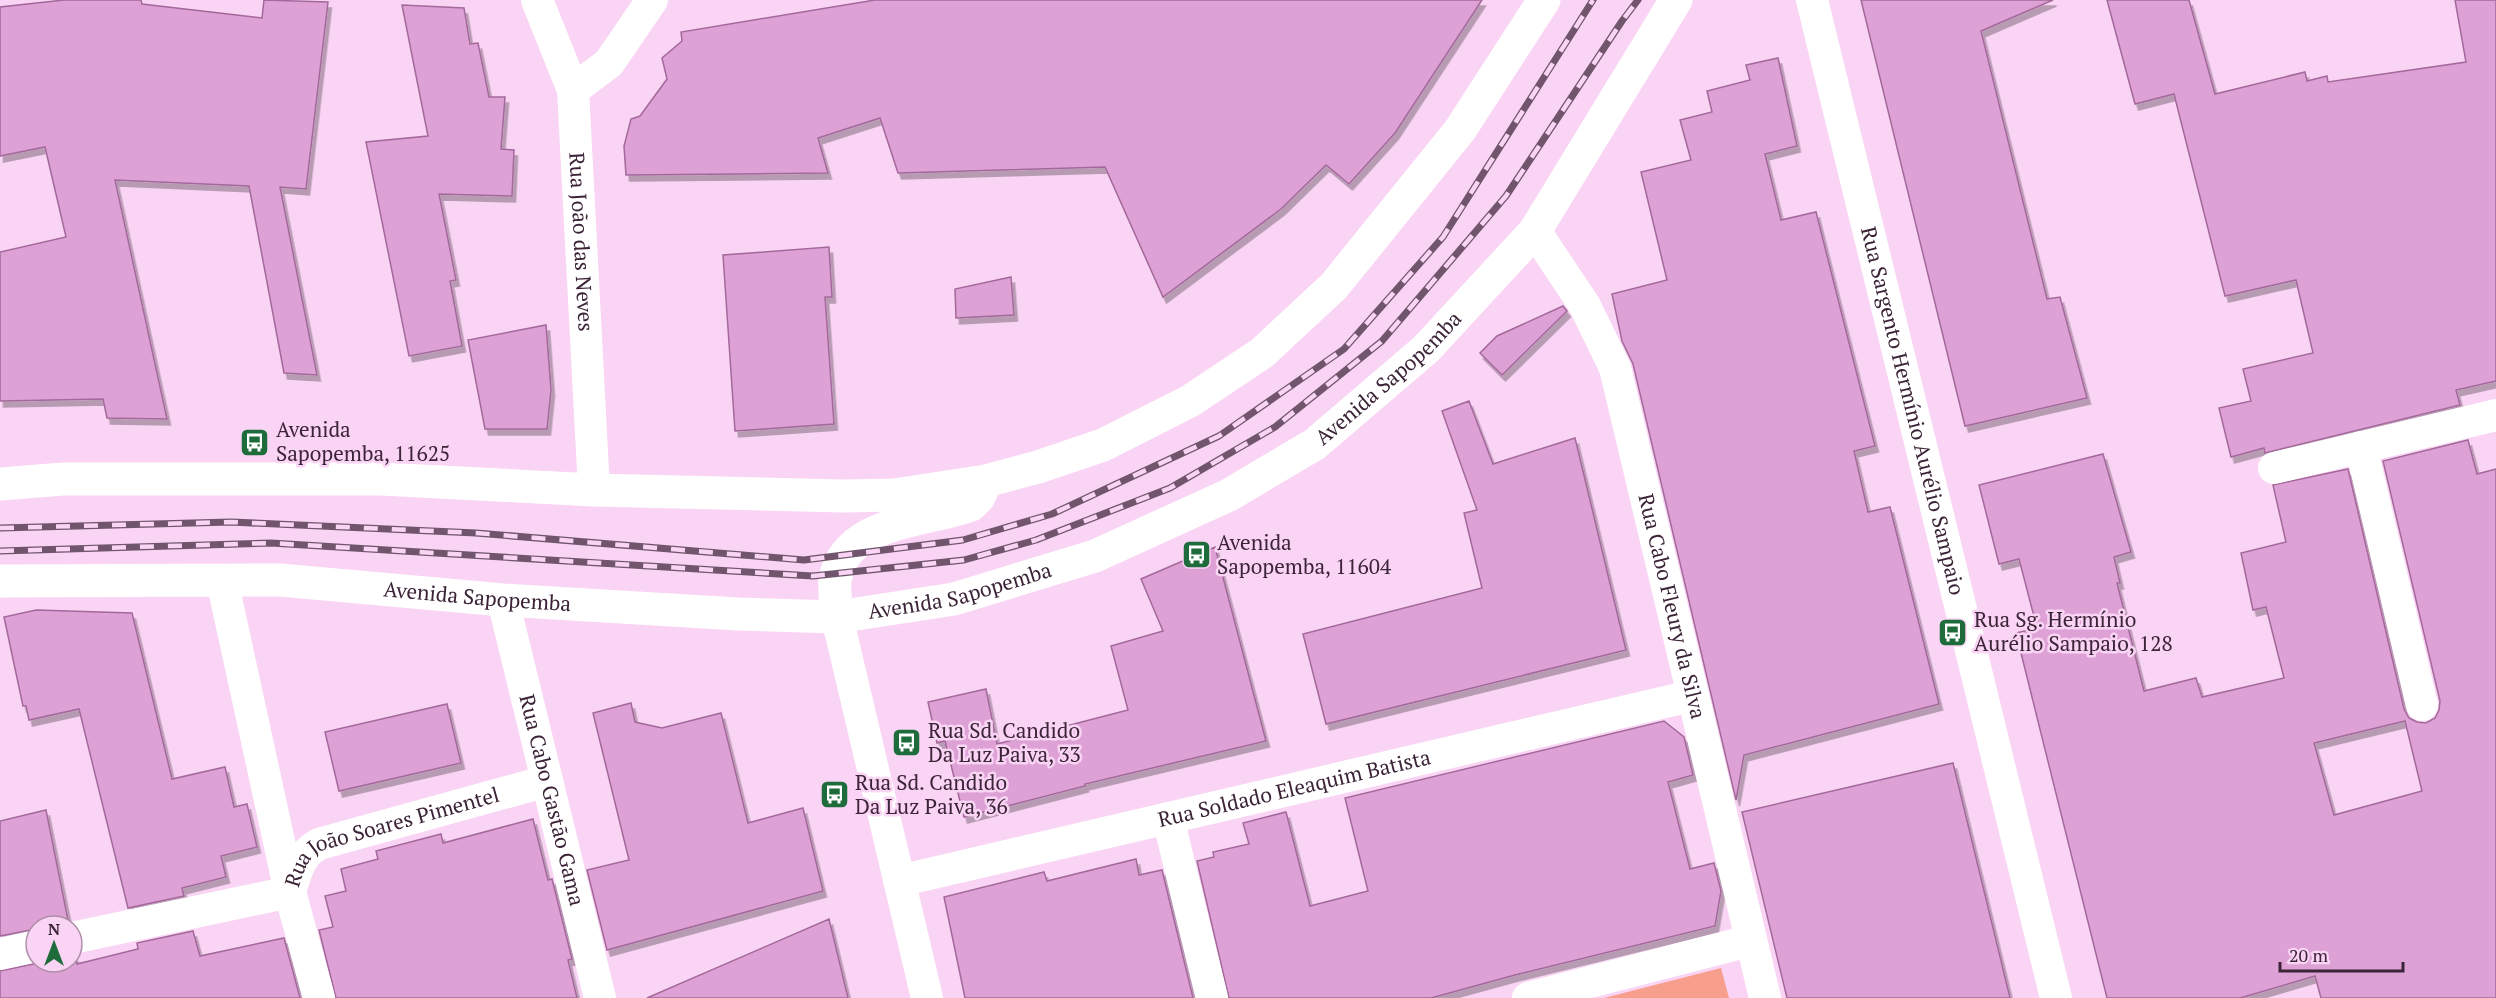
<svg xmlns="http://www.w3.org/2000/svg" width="2496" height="998" font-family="'PT Serif',serif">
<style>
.green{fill:#f79e8d}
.building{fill:#dea1d5;stroke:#a3699b;stroke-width:1.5;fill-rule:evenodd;filter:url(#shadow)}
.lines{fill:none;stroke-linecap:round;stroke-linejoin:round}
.minor{stroke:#fff;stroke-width:32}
.primary{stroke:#fff;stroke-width:33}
.rail-casing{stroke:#70556c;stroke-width:7}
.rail{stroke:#fad4f4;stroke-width:4.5;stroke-dasharray:14;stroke-linecap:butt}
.labels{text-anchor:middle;stroke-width:5;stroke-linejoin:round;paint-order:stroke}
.street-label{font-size:21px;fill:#3c2438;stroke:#fad4f4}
.poi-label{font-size:21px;fill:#3c2438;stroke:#fad4f4;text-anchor:start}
</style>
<defs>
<filter id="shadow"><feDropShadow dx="3.5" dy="6" stdDeviation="0" flood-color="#0004"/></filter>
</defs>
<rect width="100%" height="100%" fill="#fad4f4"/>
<path class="green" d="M 1721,968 L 1729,998 L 1604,998 Z"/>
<path class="building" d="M 64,0 L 141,0 L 142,4 L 262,18 L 264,0 L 328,2 L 306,189 L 280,187 L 317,375 L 284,373 L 249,186 L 115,180 L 167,419 L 107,418 L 103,399 L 0,401 L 0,252 L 66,237 L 45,147 L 0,156 L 0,7 Z
M 875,0 L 1482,0 L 1395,133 L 1349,184 L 1326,165 L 1281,209 L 1163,297 L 1105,167 L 898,173 L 880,118 L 818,138 L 828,173 L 626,175 L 624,146 L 631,119 L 640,116 L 667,79 L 662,58 L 682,41 L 681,32 Z
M 1861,0 L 2053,0 L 1981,31 L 2047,299 L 2060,297 L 2087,398 L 1965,426 Z
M 2107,0 L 2189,0 L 2215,94 L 2305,72 L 2307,81 L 2327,76 L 2328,82 L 2466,62 L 2455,0 L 2496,0 L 2496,381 L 2456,390 L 2460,405 L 2265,453 L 2264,448 L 2231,457 L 2219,408 L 2251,401 L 2243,369 L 2313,353 L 2296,280 L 2225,296 L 2174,94 L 2135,104 Z
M 402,5 L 464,8 L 470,44 L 478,43 L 489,97 L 505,97 L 501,149 L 514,150 L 512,196 L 439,194 L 456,280 L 450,281 L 462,346 L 409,356 L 366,142 L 428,136 Z
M 1778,58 L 1797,146 L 1765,154 L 1781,220 L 1816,212 L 1875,446 L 1854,451 L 1868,512 L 1890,507 L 1939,704 L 1744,755 L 1736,800 L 1633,364 L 1622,341 L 1612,294 L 1667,280 L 1641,172 L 1691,160 L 1680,120 L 1712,112 L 1707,91 L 1750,80 L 1746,65 Z
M 829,247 L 832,297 L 825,297 L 834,424 L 735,431 L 723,255 Z
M 1011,277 L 1014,315 L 956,318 L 955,289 Z
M 1563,306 L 1567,311 L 1502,375 L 1480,353 L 1497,336 Z
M 546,325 L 551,390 L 547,429 L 485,429 L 468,340 Z
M 1469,401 L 1493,464 L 1575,438 L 1626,650 L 1326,724 L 1303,634 L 1482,588 L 1464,513 L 1477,510 L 1442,411 Z
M 2468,440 L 2477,474 L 2496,469 L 2496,998 L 2321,998 L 2315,976 L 2240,998 L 2107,998 L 2016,633 L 2037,628 L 2019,559 L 1999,564 L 1979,485 L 2103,454 L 2131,552 L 2114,557 L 2120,583 L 2117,583 L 2144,691 L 2196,678 L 2202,697 L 2284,678 L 2266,607 L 2253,610 L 2241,553 L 2286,542 L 2273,485 L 2348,469 L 2404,709 L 2409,718 L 2417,722 L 2426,723 L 2435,718 L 2439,710 L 2440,701 L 2383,461 ZM 2405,721 L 2422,791 L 2334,815 L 2314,743 Z
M 1215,547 L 1266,741 L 1085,784 L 1085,786 L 964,817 L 945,741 L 937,743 L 928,702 L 986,689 L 997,744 L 1128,710 L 1111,646 L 1163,631 L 1141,579 Z
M 36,610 L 132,613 L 172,779 L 225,767 L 234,807 L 247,804 L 257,847 L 221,856 L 226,877 L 182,888 L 184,896 L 128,908 L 79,709 L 29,720 L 26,706 L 23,706 L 4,617 Z
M 631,703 L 635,722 L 662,728 L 721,713 L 748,823 L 803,808 L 823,891 L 607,950 L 587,870 L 629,860 L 593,713 Z
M 447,704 L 461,763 L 339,791 L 325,732 Z
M 1664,721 L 1684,737 L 1693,775 L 1668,782 L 1690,869 L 1714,863 L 1721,891 L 1715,926 L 1515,975 L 1431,998 L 1229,998 L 1197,861 L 1214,857 L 1213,852 L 1249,844 L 1243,823 L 1286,812 L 1310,906 L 1368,891 L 1345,798 Z
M 1953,763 L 2010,998 L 1787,998 L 1742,812 Z
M 46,810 L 68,920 L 59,926 L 36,926 L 36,929 L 0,936 L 0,821 Z
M 533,819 L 548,880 L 552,879 L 572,959 L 568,960 L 577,998 L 336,998 L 319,930 L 333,927 L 325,896 L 346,891 L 341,869 L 378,859 L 376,851 L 441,834 L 443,843 Z
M 1136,859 L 1139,875 L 1162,870 L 1193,998 L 965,998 L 944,897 L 1044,872 L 1047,881 Z
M 829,919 L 848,998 L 647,998 Z
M 193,931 L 200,956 L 284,938 L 300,998 L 0,998 L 0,971 L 43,962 L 72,962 L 72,955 L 75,956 L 77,964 L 138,949 L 137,943 Z"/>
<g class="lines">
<g class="minor">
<path id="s1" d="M 537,0 L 573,90 L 594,490"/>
<path id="s2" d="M 1812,0 L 2056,998"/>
<path d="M 573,90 L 609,63 L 652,0"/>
<path id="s3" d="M 1535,231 L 1585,306 L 1615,368 L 1765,998"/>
<path d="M 2361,447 L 2422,705"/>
<path d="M 2274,468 L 2496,415"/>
<path d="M 222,580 L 290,892 L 319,998"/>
<path id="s4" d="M 503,600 L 600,998"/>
<path d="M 837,617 L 927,998"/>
<path d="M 1168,818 L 1212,998"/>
<path id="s5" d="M 899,881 L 1691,696"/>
<path id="s6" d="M 72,938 L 290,892 C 297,871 299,855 319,844 L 547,781"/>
<path d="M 0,954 L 36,946"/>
<path d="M 1528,998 L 1749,941"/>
</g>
<g class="primary">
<path d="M 0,484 L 63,479 L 382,479 L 594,490 L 843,496 L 894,495 L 986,481 L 1038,467 L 1103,445 L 1190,401 L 1262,353 L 1334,286 L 1460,130 L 1544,0"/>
<path id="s7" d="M 0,581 L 280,580 L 503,600 L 738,614 L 837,617 L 954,599 L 1095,556 L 1229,495 L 1315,444 L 1426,349 L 1535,231 L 1676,0"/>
<path d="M 837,617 C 836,605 834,592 835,580 C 845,520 926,522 971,505 L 979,497 L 986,481"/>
</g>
<defs>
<path id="rail" d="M 0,528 L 231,522 L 476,533 L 804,560 L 963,540 L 1052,514 L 1219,436 L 1344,349 L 1443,237 L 1593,0
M 0,551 L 271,543 L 813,576 L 964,560 L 1036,540 L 1170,488 L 1275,427 L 1382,341 L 1506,196 L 1622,21 L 1638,0"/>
</defs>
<use href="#rail" class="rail-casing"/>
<use href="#rail" class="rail"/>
</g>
<defs>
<symbol id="bus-square" viewBox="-11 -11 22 22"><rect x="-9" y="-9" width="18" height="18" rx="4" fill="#1e6c3b" stroke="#fad4f4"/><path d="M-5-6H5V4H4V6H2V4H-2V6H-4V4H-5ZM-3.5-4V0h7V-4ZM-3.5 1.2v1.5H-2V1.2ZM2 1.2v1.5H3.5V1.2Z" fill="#fff"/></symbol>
</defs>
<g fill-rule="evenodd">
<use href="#bus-square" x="238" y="426" width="33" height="33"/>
<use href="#bus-square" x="1180" y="538" width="33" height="33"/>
<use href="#bus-square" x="1936" y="616" width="33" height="33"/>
<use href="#bus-square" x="890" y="726" width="33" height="33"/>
<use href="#bus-square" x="818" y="778" width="33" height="33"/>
</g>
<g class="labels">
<g class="street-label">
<text dy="7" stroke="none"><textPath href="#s1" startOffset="249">Rua João das Neves</textPath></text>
<text dy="7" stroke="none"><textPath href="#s7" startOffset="1450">Avenida Sapopemba</textPath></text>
<text dy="7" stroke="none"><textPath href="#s2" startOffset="423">Rua Sargento Hermínio Aurélio Sampaio</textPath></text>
<text dy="7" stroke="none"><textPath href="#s7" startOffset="964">Avenida Sapopemba</textPath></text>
<text dy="7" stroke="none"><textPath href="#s7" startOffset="478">Avenida Sapopemba</textPath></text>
<text dy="7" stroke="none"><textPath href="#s3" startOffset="404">Rua Cabo Fleury da Silva</textPath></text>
<text dy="7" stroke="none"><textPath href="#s5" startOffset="406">Rua Soldado Eleaquim Batista</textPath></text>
<text dy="7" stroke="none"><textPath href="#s4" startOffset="206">Rua Cabo Gastão Gama</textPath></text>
<text dy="7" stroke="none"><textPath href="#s6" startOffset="348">Rua João Soares Pimentel</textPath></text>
</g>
<g class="poi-label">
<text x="276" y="437">Avenida<tspan x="276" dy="24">Sapopemba, 11625</tspan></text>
<text x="1217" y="550">Avenida<tspan x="1217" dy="24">Sapopemba, 11604</tspan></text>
<text x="1974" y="627">Rua Sg. Hermínio<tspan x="1974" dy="24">Aurélio Sampaio, 128</tspan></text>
<text x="928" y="738">Rua Sd. Candido<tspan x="928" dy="24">Da Luz Paiva, 33</tspan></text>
<text x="855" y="790">Rua Sd. Candido<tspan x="855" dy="24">Da Luz Paiva, 36</tspan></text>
</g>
</g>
<g transform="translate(54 944)"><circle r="28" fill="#fad4f4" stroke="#ae8ea9" stroke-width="1.5"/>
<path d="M0-4.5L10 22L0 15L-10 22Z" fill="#1e6c3b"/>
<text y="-9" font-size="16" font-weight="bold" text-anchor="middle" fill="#3c2438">N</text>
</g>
<path d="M2280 962v9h123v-9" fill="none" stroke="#3c2438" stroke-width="3"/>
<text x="2289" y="962" font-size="18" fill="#3c2438" stroke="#fad4f4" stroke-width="4.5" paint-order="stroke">20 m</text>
</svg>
